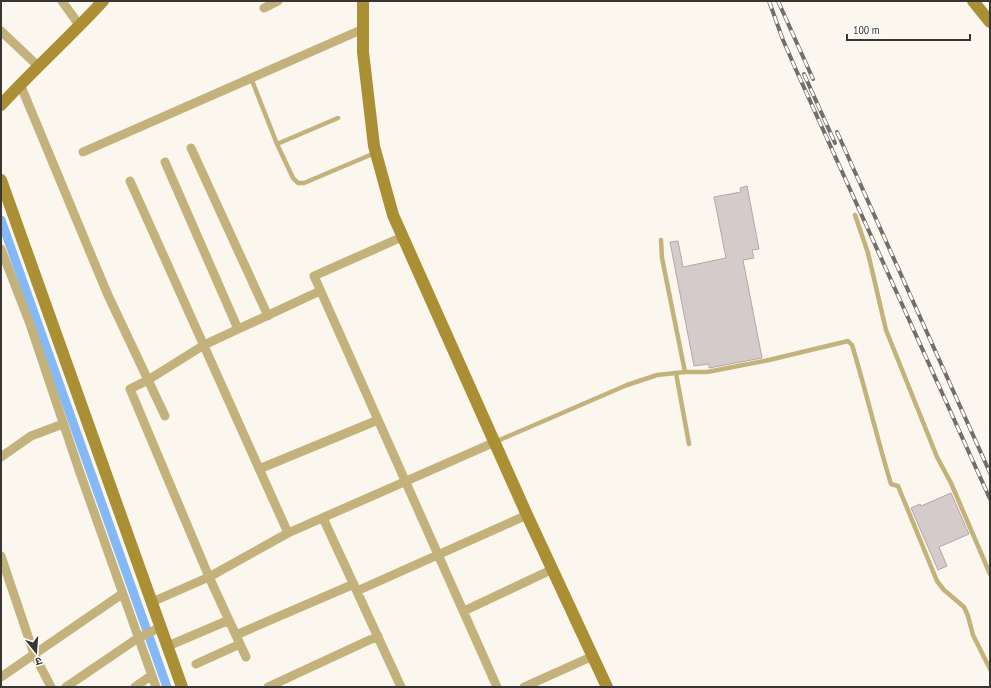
<svg xmlns="http://www.w3.org/2000/svg" width="991" height="688" font-family="'PT Sans Narrow','Noto Sans Devanagari',sans-serif">
<style>
.lines{fill:none;stroke-linecap:round;stroke-linejoin:round}
.canal{stroke:#84b8f6;stroke-width:9}
.building{fill:#d5cbca;stroke:#b2a8a7}
.lane{stroke:#c4b27c;stroke-width:4.5}
.street{stroke:#c4b27c;stroke-width:9}
.secondary{stroke:#ab8f35;stroke-width:12}
.rail-casing{stroke:#726f6b;stroke-width:4}
.rail{stroke:#fff;stroke-width:2.5;stroke-dasharray:8;stroke-linecap:butt}
</style>
<rect width="100%" height="100%" fill="#fbf6ee"/>
<g class="lines">
<path class="canal" d="M 1,220 L 167,687"/>
</g>
<path class="building" d="M 747,186 L 759,249 L 752,250 L 754,258 L 743,260 L 762,358 L 709,368 L 709,364 L 694,366 L 670,242 L 678,241 L 683,267 L 726,258 L 714,197 L 741,192 L 740,188 Z
M 951,493 L 969,534 L 939,547 L 947,566 L 938,570 L 911,508 L 920,504 L 921,506 Z"/>
<g class="lines">
<path class="lane" d="M 251,78 L 277,144 L 293,178 L 298,183 L 304,183 L 375,153
M 277,144 L 338,118
M 855,215 L 868,253 L 886,330 L 937,457 L 951,483 L 990,574
M 661,240 L 662,258 L 685,372
M 676,373 L 689,444
M 495,442 L 627,385 L 657,375 L 685,372 L 707,372 L 769,360 L 848,341 L 852,345 C 866,391 877,438 891,484 L 898,486 L 937,581 L 944,590 L 964,607 L 968,616 L 973,635 L 990,669"/>
<path class="street" d="M 62,1 L 80,26
M 264,8 L 278,1
M 1,31 L 38,66
M 20,84 L 107,293 L 165,416
M 191,148 L 268,316
M 83,152 L 363,29
M 165,162 L 238,329
M 130,181 L 288,533
M 402,237 L 314,276 L 497,687
M 1,249 L 30,324 L 79,470 L 156,687
M 1,457 L 31,436 L 63,424
M 259,469 L 378,420
M 323,518 L 401,687
M 1,556 L 34,654 L 51,687
M 357,591 L 527,515
M 152,602 L 209,577 L 288,533 L 495,442
M 464,611 L 553,569
M 236,635 L 354,584
M 168,646 L 229,620
M 246,657 L 209,577 L 130,389 L 148,380 L 204,345 L 320,291
M 196,664 L 240,644
M 1,677 L 122,594
M 66,687 L 138,638 L 161,627
M 135,687 L 152,675
M 268,687 L 378,636
M 524,687 L 593,656"/>
<path class="secondary" d="M 363,1 L 363,52 L 374,146 L 393,215 L 527,515 L 607,687
M 973,1 L 990,22
M 1,105 C 34,69 70,37 103,1
M 1,180 L 182,687"/>
<defs>
<path id="rail" d="M 769,1 L 783,40 L 797,72 L 990,499
M 778,1 L 813,79
M 804,74 L 835,143
M 837,132 L 990,473"/>
</defs>
<use href="#rail" class="rail-casing"/>
<use href="#rail" class="rail"/>
</g>
<rect width="991" height="688" fill="none" stroke="#383633" stroke-width="4"/>
<g transform="translate(36 652) rotate(163)" stroke="#ffffff" stroke-width="3" paint-order="stroke">
<path d="M0-3L7 15L0 10L-7 15Z" fill="#383633"/>
<text y="-6" font-size="11" font-weight="bold" text-anchor="middle" fill="#383633">उ</text>
</g>
<path d="M847 34v6h123v-6" fill="none" stroke="#383633" stroke-width="2"/>
<text x="853" y="34" font-size="12" fill="#383633" stroke="#ffffff" stroke-width="3" paint-order="stroke">100 m</text>
</svg>
